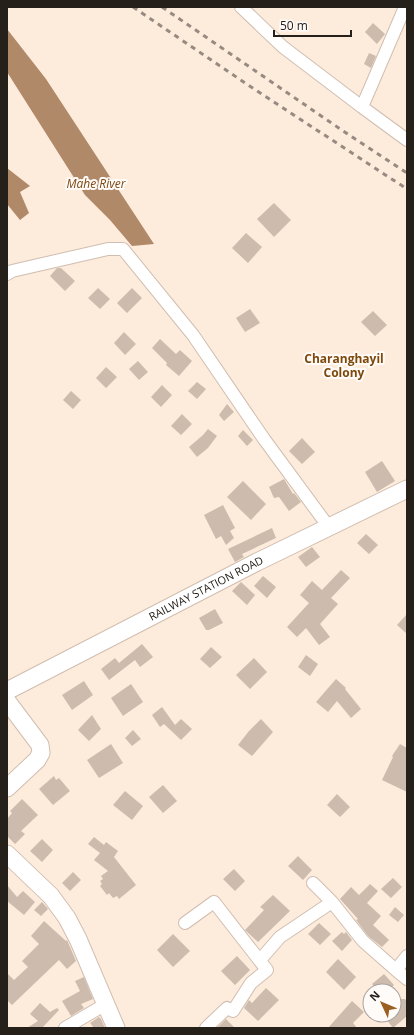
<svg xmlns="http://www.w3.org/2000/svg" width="414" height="1035" font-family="'Open Sans',sans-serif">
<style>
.water{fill:#b08969}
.building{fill:#cdbcad}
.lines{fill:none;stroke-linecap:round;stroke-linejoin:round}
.street-casing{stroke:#d0beb0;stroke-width:14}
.secondary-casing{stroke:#d0beb0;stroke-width:19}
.street{stroke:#fff;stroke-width:12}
.secondary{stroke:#fff;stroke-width:17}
.rail{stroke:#978a80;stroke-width:3;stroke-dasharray:5 5;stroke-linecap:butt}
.labels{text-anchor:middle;stroke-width:4;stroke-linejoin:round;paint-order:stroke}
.street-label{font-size:11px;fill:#26201a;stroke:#fffbf8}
.water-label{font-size:12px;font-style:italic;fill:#7c4912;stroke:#fffbf8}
.neighbourhood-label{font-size:12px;font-weight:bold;fill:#7e490c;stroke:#fffbf8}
</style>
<rect width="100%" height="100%" fill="#fdebdc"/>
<path class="water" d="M 7,29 L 46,79 L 154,244 L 132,246 L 110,220 L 85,195 L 7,72 Z
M 7,168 L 30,186 L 20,192 L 29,213 L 20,220 L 7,204 Z"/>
<path class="building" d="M 373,23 L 385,34 L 377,44 L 365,32 Z
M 369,53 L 376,56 L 371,68 L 364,64 Z
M 274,203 L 291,220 L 274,237 L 257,219 Z
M 246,233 L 262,247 L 248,263 L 232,248 Z
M 57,268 L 61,268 L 75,281 L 65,291 L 50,276 Z
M 98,288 L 110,299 L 100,309 L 88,298 Z
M 132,288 L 142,298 L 127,313 L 117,303 Z
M 250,309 L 260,323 L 245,332 L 236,318 Z
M 373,311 L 387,325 L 375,336 L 361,322 Z
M 124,332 L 136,344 L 125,355 L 114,343 Z
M 160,339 L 176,354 L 180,350 L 192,361 L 179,376 L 166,365 L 167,363 L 152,348 Z
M 138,361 L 148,372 L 139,380 L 129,369 Z
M 106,367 L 117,377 L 106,388 L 96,378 Z
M 197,382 L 206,389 L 197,399 L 188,391 Z
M 162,385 L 172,395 L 161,407 L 151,397 Z
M 71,391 L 81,400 L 73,409 L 63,400 Z
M 227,404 L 234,412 L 224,421 L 219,415 Z
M 182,414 L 192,424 L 181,435 L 171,426 Z
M 208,429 L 217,436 L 208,448 L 197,457 L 189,447 L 203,435 Z
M 243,430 L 253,440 L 247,446 L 238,436 Z
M 302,438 L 315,452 L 302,464 L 289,451 Z
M 382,461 L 395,481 L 377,492 L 365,472 Z
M 284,479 L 293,494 L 294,493 L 301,502 L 289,511 L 279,497 L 274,498 L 269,487 Z
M 243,481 L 266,504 L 251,520 L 227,497 Z
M 223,505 L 235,528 L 230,531 L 234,538 L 226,545 L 221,536 L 216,539 L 204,515 Z
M 272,528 L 276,538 L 242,554 L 244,557 L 235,562 L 228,549 Z
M 366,534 L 378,545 L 369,554 L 357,543 Z
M 312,547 L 320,557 L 306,567 L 298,557 Z
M 341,570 L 350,578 L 331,598 L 338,604 L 320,624 L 330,637 L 319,645 L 306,628 L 297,637 L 287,627 L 309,603 L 300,595 L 312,581 L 322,590 Z
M 263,576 L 276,587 L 267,598 L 254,586 Z
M 241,582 L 255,595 L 247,605 L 232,591 Z
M 215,609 L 223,623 L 209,630 L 206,630 L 199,618 Z
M 407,614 L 407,634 L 397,625 Z
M 142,644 L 153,657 L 140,667 L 135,660 L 109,680 L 101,669 L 115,658 L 119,663 Z
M 211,647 L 222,657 L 210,668 L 200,659 Z
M 306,655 L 318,664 L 310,676 L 298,667 Z
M 254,658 L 267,672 L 250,689 L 236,675 Z
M 336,679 L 346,688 L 345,689 L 361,709 L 351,718 L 337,701 L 328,712 L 316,702 Z
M 84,681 L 93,695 L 72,710 L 62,695 Z
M 131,684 L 143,702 L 123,716 L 111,698 Z
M 162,707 L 175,725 L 181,719 L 192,729 L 181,740 L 164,724 L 160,727 L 152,715 Z
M 92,715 L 101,729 L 89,741 L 78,730 Z
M 261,719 L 273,732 L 252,756 L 238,745 L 249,731 Z
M 133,730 L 141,739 L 132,746 L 125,738 Z
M 111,744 L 123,763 L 99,778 L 87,760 Z
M 400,744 L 407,748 L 407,792 L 382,780 L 393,757 L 392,756 Z
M 54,776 L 56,780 L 59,778 L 70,791 L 53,805 L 39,789 Z
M 163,785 L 177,801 L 163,813 L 149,797 Z
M 125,791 L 143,806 L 132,820 L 113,805 Z
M 337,794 L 350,807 L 340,817 L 327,805 Z
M 22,799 L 38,815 L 21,831 L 25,834 L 15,844 L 7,836 L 7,819 L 12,813 L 10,811 Z
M 94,837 L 104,845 L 106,842 L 118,851 L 114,857 L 136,885 L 119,899 L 117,896 L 113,898 L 109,893 L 107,895 L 100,886 L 102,884 L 100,881 L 103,879 L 101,876 L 108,871 L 94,860 L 100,853 L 88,844 Z
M 42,839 L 53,850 L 42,862 L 30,851 Z
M 298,856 L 312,870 L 303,880 L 288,866 Z
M 234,869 L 245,881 L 235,891 L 223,879 Z
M 73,872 L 81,880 L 70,891 L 62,883 Z
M 393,878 L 402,887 L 391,898 L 381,889 Z
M 370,884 L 378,891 L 367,903 L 381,916 L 373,925 L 389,940 L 382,947 L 368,936 L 356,920 L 358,919 L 340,899 L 351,887 L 359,895 Z
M 7,885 L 17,897 L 23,891 L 35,902 L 24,915 L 7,901 Z
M 273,895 L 290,911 L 258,942 L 245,930 L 264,910 L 260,907 Z
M 42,902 L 48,909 L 41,916 L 34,910 Z
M 395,907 L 404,915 L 398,922 L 389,915 Z
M 44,921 L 66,941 L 67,940 L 76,961 L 67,969 L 59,960 L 12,1005 L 7,1000 L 7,973 L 14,980 L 28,967 L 22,961 L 39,944 L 31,936 Z
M 319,923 L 331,934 L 320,945 L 308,934 Z
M 342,932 L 344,934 L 346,932 L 352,940 L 342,951 L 332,941 Z
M 173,934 L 190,951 L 173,967 L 157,950 Z
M 237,956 L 250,970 L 235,985 L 221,971 Z
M 338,959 L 356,977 L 344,990 L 326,972 Z
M 384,974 L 394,985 L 387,991 L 378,991 L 372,984 Z
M 84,977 L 93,999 L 81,1004 L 84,1008 L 71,1016 L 62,1001 L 80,991 L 75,981 Z
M 266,988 L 279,1000 L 258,1021 L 244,1008 L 249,1000 L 252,1003 Z
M 401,999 L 405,999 L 407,1002 L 407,1016 L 393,1028 L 383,1015 L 394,1015 L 394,1005 Z
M 352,1001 L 364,1012 L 353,1023 L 357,1028 L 328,1028 Z
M 40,1003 L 50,1012 L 57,1008 L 59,1010 L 42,1028 L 27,1028 L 38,1021 L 30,1014 Z
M 99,1017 L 101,1019 L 105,1028 L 94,1028 L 90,1023 Z
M 226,1019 L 235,1028 L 217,1028 Z"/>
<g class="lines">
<defs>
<path id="street" d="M 241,7 L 283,47 L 362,107
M 405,7 L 362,107 L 407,140
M 7,274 L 12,271 L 108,249 L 123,249 L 193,335 L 264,439 L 328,526
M 332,902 L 363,941 L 396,970 L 407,956
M 185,923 L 214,902 L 267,970 L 251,983 L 233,1011 L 227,1008 L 206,1028
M 260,960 L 280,937 L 332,902 L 313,883
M 396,970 L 407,979
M 65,1028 L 106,1004"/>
<g id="secondary">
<path id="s1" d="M 7,691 L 257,562 L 407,489"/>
<path d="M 7,701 L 40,745 L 41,753 L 37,760 L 7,788"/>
<path d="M 7,854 L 51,896 L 67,918 L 78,939 L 116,1028"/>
</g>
</defs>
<use href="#street" class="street-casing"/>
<use href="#secondary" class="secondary-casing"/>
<use href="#street" class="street"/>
<use href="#secondary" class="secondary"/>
<path class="rail" d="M 133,7 L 254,89 L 407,189
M 162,7 L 349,135 L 407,173"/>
</g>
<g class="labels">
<g class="street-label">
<text dy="4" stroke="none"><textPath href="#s1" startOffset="224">RAILWAY STATION ROAD</textPath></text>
</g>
<g class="water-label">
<text x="96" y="188">Mahe River</text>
</g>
<g class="neighbourhood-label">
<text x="344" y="363">Charanghayil<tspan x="344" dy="14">Colony</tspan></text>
</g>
</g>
<rect width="414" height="1035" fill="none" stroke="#26201a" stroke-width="16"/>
<g transform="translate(382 1003) rotate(314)"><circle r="19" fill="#fffbf8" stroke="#a8a39f"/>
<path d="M0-3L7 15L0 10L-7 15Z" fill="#9c5f22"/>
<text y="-6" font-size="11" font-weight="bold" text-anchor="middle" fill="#26201a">N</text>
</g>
<path d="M274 30v6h77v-6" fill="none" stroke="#26201a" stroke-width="2"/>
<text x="280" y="30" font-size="12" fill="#26201a" stroke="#fffbf8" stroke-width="3" paint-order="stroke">50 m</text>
</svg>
